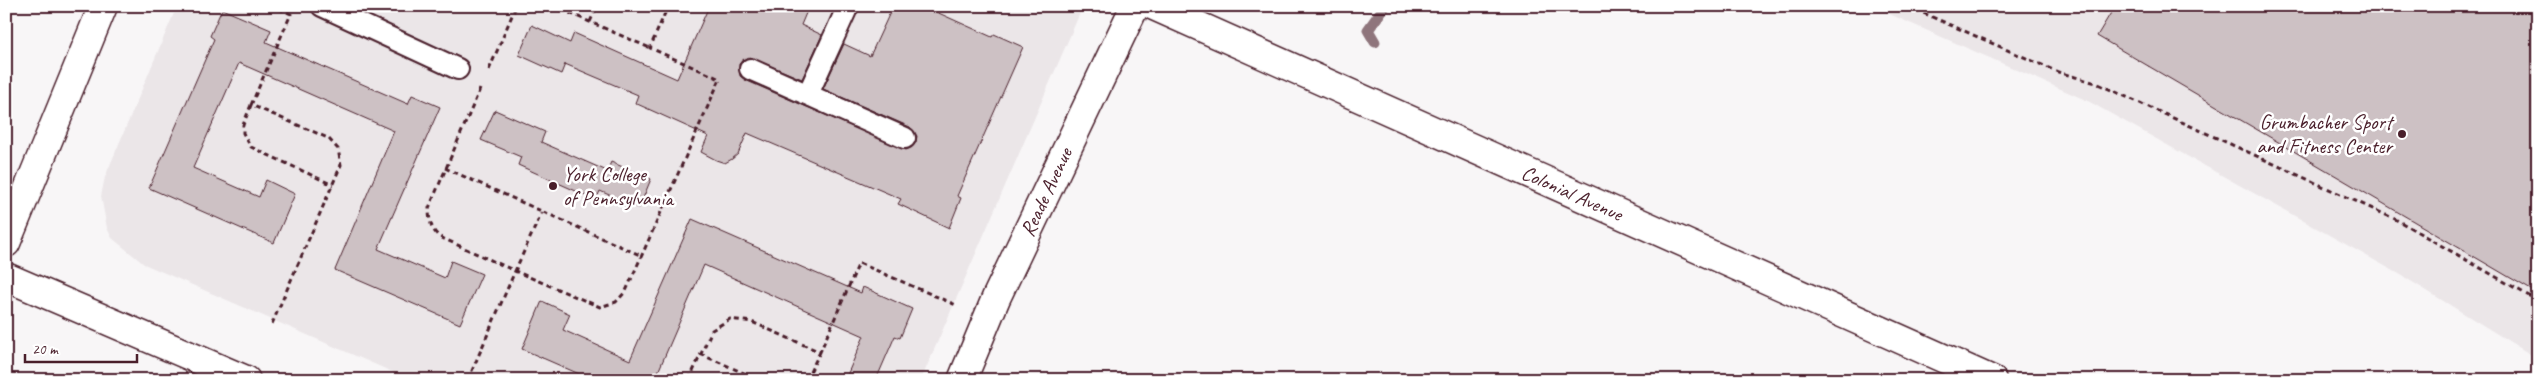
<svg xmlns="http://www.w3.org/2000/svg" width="2544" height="386" font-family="Caveat,sans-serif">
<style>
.built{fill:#ebe6e8}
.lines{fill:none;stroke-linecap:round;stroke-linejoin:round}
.stream{stroke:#8f747b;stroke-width:11}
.building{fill:#cdc1c4;stroke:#4a1f2b}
.service-casing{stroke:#4a1f2b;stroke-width:24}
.minor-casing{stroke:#4a1f2b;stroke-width:31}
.secondary-casing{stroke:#4a1f2b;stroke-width:31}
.path{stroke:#4a1f2b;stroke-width:3;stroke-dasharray:5 4;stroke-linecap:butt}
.service{stroke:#fff;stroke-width:20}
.minor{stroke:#fff;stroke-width:28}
.secondary{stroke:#fff;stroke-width:28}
.poi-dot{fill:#4a1f2b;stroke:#fff;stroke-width:2}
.labels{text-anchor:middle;stroke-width:5;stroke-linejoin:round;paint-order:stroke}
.poi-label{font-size:21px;fill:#4a1f2b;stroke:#fff;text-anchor:end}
.street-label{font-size:21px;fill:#4a1f2b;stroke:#fff}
</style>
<rect width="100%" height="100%" fill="#f8f6f7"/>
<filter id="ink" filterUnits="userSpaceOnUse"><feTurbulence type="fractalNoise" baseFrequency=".02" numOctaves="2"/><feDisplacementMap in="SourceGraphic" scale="10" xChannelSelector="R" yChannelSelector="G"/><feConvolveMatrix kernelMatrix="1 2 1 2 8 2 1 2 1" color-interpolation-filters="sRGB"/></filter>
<g filter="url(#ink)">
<path class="built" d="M 177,6 L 1083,6 L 921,380 L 411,380 L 144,264 L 112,238 L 107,228 L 101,196 L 105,177 Z
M 1871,6 L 2538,6 L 2538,359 L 2401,275 L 2088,101 Z"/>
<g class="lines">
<path class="stream" d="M 1375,42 L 1368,30 L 1385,6"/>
</g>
<path class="building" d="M 709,6 L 809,6 L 801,25 L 822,35 L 802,79 L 749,57 L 739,64 L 740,76 L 745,80 L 906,150 L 912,147 L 916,142 L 917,136 L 910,127 L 823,89 L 844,44 L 870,56 L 893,6 L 923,6 L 992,37 L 994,34 L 1023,47 L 957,196 L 961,198 L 949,228 L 898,204 L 901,199 L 747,133 L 738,154 L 732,159 L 725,163 L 716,160 L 701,152 L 708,136 L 635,103 L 638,95 L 565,64 L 561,74 L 519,55 L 532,25 L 570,43 L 574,33 L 677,79 Z
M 2115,6 L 2538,6 L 2538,294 L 2097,36 Z
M 222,9 L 271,30 L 266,42 L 408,104 L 412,95 L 440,107 L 378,249 L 445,278 L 451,261 L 482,274 L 460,324 L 335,270 L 394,131 L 239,63 L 193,168 L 259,197 L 266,180 L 295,194 L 274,243 L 149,188 L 214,39 L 210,36 Z
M 495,110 L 545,132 L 541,142 L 607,171 L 611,162 L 651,179 L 639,208 L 600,191 L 596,200 L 518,165 L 521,157 L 481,140 Z
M 692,219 L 861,293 L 863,287 L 912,309 L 900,338 L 895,336 L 876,380 L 845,380 L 864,336 L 704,265 L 658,372 L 676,380 L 593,380 L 522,349 L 542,301 L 570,314 L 563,330 L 630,360 Z"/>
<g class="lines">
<defs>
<path id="service" d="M 322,6 L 458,69
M 750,69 L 905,138
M 808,94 L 848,6"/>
<path id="minor" d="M 1154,6 L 1992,380
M 962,380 L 996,298 L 1135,6"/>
<path id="secondary" d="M 6,243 L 103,6
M 6,277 L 246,380"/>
</defs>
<use href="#service" class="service-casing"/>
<use href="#minor" class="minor-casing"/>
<use href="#secondary" class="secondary-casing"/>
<path class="path" d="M 553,6 L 650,48
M 1907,6 L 2058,72 L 2096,83 L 2395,219 L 2538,301
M 590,22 L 597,6
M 489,70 L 516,6
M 480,89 L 429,208 C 429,220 431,232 442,238 L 515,271 L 542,212
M 251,105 L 243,125 L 243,133 L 251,147 L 333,185
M 445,168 L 642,256
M 272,324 L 341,165 L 338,149 L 328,138 L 251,105 L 291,14 L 273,6
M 700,354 L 760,380
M 468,380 L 515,271 L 600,307 L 616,302 L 626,291 L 720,79 L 650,48 L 668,6
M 689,380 L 712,330 L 730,319 L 752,322 L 820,352 L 859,263 L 956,305
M 806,380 L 820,352"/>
<use href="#service" class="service"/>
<use href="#minor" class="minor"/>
<use href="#secondary" class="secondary"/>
</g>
</g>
<g class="poi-dot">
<circle cx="2402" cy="134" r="5"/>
<circle cx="553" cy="186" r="5"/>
</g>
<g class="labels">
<g class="poi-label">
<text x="2392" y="129">Grumbacher Sport<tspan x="2392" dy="24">and Fitness Center</tspan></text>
<text x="563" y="181" text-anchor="start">York College<tspan x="563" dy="24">of Pennsylvania</tspan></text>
</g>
<g class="street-label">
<text transform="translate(1046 192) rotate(-65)" y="7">Reade Avenue</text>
<text transform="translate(1572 193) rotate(24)" y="7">Colonial Avenue</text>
</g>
</g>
<rect width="2544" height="386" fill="none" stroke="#fff" stroke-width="25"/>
<rect x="12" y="12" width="2519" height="361" fill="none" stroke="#4a1f2b" stroke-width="2" filter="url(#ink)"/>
<path d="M25 354v8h112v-8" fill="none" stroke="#4a1f2b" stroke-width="2.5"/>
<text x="32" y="354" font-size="15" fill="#4a1f2b" stroke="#ffffff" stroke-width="4" paint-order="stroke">20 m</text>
</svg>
